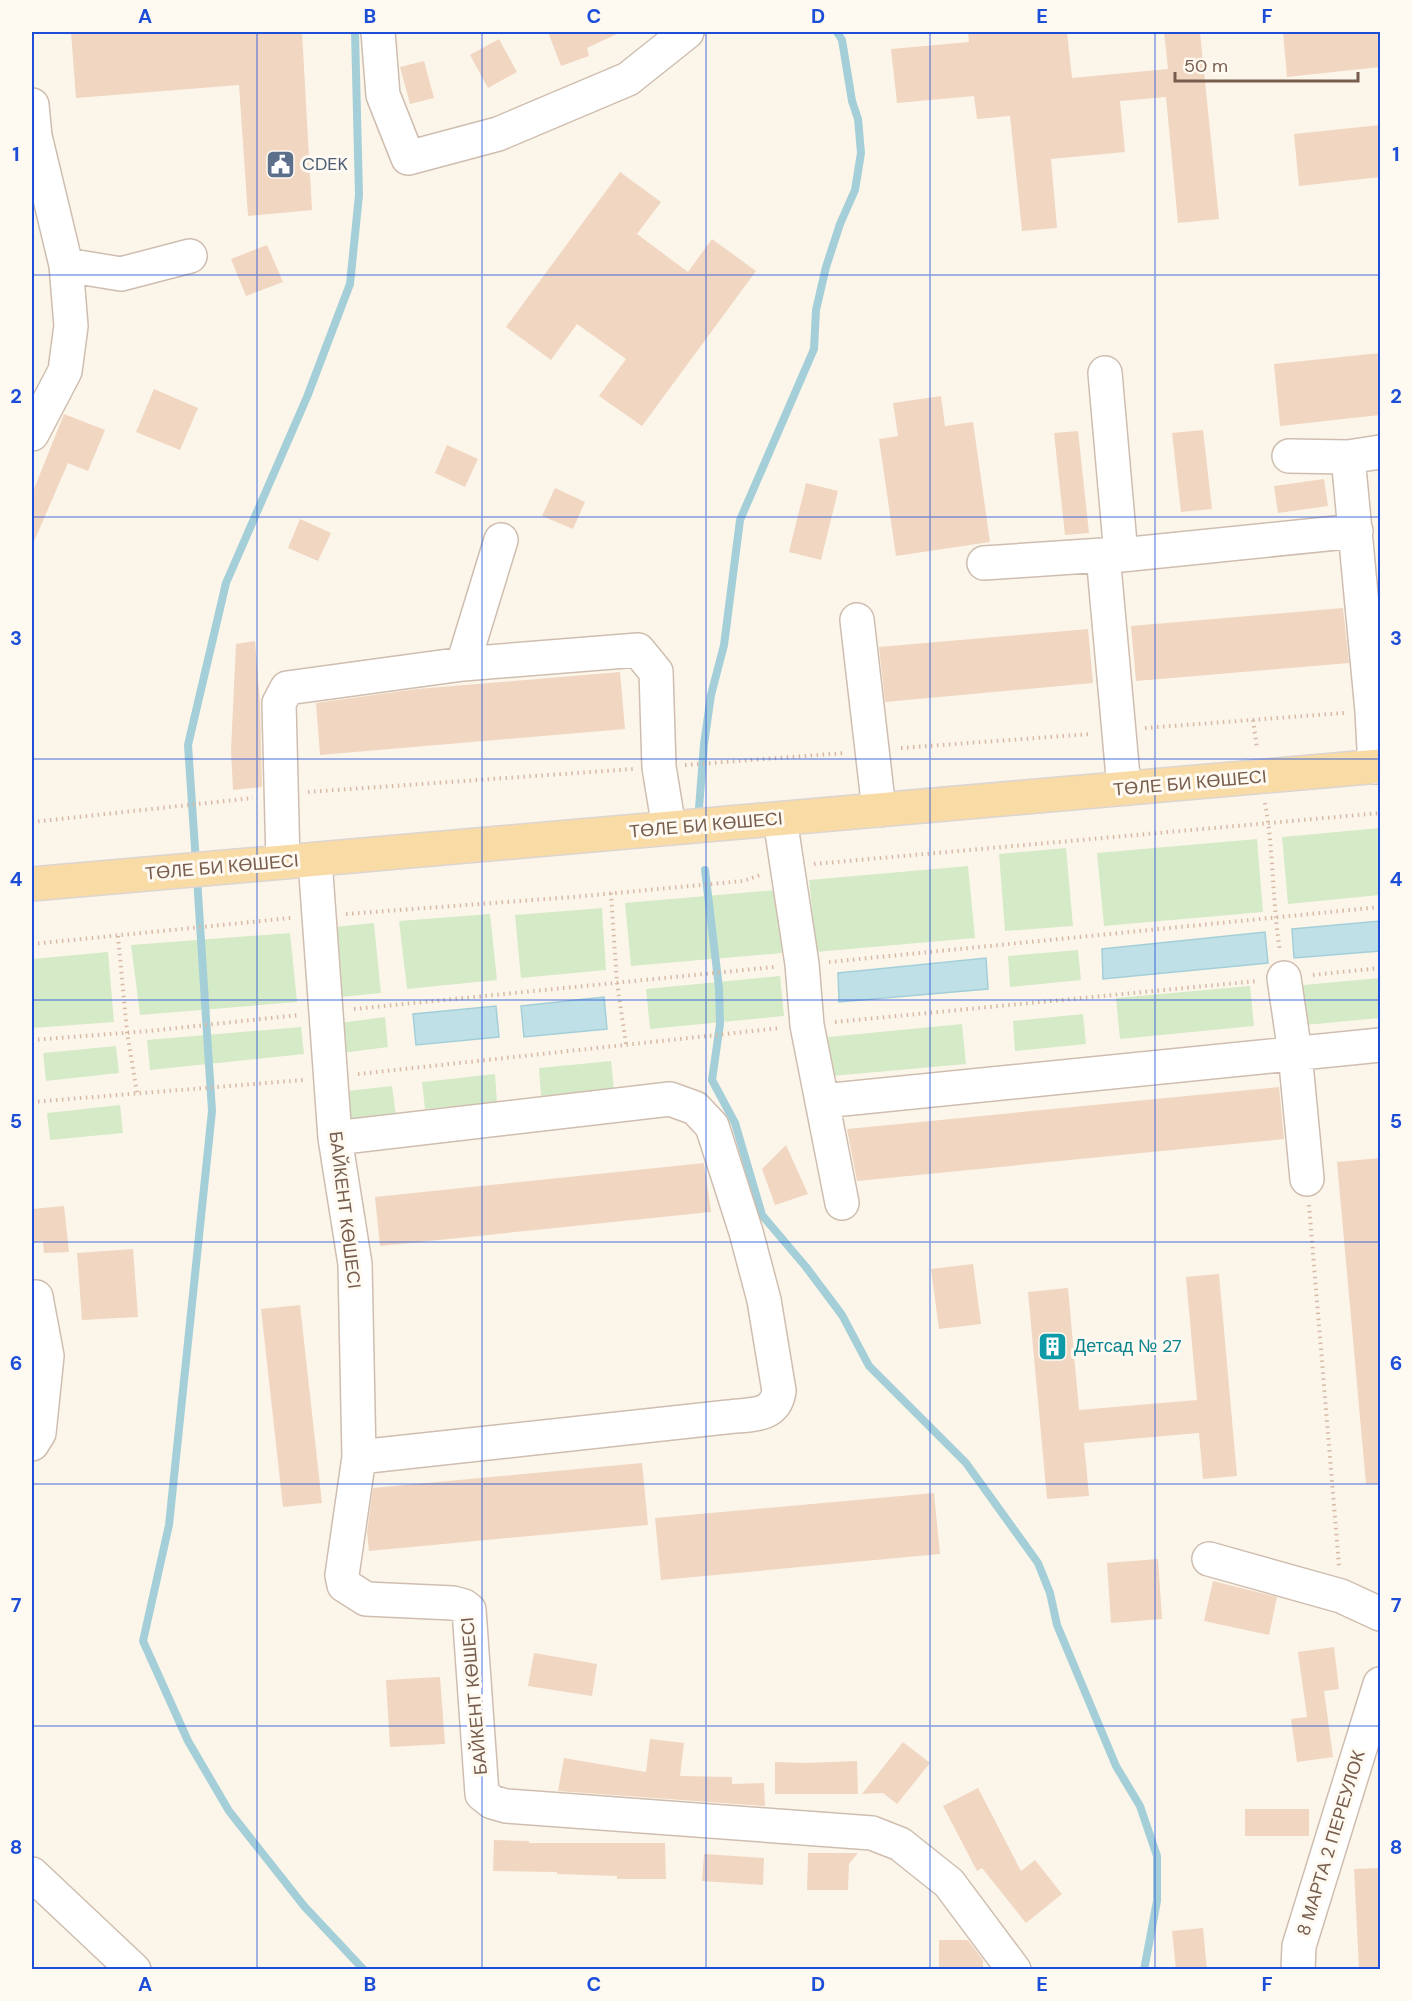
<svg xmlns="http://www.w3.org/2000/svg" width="1412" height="2001" font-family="'DM Sans',sans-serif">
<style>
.green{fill:#d5ebc8}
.water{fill:#bee0e6;stroke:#a5cfd8;stroke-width:1.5}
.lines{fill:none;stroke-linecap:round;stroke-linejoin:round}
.stream{stroke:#a5cfd8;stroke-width:8}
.building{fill:#f1d6c2}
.minor-casing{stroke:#cfbeaf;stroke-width:36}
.major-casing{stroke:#dcd5d1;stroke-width:36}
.path{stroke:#d7b9a5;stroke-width:4;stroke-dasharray:1.5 4.5;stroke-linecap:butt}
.minor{stroke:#fff;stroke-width:33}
.major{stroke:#f9dba5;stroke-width:33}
.grid{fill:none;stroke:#1d4ed8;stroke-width:1.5;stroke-opacity:0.55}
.labels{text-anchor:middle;stroke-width:6;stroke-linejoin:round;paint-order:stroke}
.service-label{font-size:18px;fill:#4e5e75;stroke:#fffaf1;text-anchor:start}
.street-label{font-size:18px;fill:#775d4d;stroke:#fffaf1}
.culture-label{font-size:18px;fill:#0d838f;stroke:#fffaf1;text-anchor:start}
.neatline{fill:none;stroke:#1d4ed8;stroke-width:2}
.grid-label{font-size:20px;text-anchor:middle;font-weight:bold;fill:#1d4ed8}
</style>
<rect width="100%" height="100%" fill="#fcf6ea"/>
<path class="green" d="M 1380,828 L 1380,895 L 1288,904 L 1282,837 Z
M 1257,839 L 1263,912 L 1104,926 L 1097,853 Z
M 1066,848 L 1073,926 L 1005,931 L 999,854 Z
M 968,866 L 975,938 L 816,952 L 809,880 Z
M 777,890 L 782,953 L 631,966 L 625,903 Z
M 602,908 L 606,970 L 521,978 L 515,915 Z
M 490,914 L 497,980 L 407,989 L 399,921 Z
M 374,923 L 381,993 L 332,998 L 325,928 Z
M 290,933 L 297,1002 L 140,1015 L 131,945 Z
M 1078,950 L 1081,980 L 1010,987 L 1008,956 Z
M 108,952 L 114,1022 L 32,1028 L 32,959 Z
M 780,976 L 784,1016 L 650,1029 L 646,989 Z
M 1380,978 L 1380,1018 L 1295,1026 L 1292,986 Z
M 1250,986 L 1254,1026 L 1120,1039 L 1116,998 Z
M 1083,1014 L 1086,1044 L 1015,1051 L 1013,1021 Z
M 385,1017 L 388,1047 L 335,1054 L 332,1024 Z
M 962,1024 L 966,1064 L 832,1076 L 828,1037 Z
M 301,1027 L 304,1054 L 150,1070 L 147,1040 Z
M 116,1046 L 119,1073 L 46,1081 L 43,1053 Z
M 611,1061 L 614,1089 L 541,1096 L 539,1068 Z
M 495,1074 L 497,1102 L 425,1109 L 422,1082 Z
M 392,1086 L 396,1116 L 343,1122 L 339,1092 Z
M 120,1105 L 123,1133 L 50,1140 L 47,1113 Z"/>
<path class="water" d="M 1380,921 L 1380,951 L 1294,958 L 1292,929 Z
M 1265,932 L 1268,963 L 1103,979 L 1102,949 Z
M 986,958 L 988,989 L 839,1002 L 838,973 Z
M 604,997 L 607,1029 L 524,1037 L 521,1006 Z
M 496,1006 L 499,1037 L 416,1045 L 413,1014 Z"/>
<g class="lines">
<path class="stream" d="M 699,808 L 704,744 L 711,695 L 724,645 L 740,520 L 814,349 L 816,310 L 826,267 L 840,224 L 855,190 L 861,153 L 858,119 L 852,101 L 842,40 L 837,32
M 196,863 L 188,745 L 226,583 L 307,397 L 350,284 L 359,195 L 355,32
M 705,870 L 719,988 L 720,1024 L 712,1080 L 735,1123 L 762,1215 L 806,1267 L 842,1315 L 869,1366 L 966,1463 L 1038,1563 L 1050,1593 L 1057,1625 L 1116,1766 L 1140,1806 L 1157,1856 L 1157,1901 L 1144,1970
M 197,878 L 212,1111 L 169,1525 L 143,1641 L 188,1741 L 229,1811 L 304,1906 L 364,1970"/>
</g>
<path class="building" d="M 71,32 L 302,32 L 312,210 L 248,216 L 239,85 L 76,98 Z
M 548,32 L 621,32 L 587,48 L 589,56 L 561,66 Z
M 968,32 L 1067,32 L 1072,78 L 1168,69 L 1164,32 L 1200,32 L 1219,219 L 1178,223 L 1166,97 L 1120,101 L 1125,152 L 1051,159 L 1057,228 L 1022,231 L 1010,116 L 977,119 L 974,96 L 897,103 L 891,49 L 969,42 Z
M 1283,32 L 1380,32 L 1380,67 L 1287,77 Z
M 499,39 L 517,72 L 488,88 L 470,55 Z
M 424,61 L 434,98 L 410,104 L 400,67 Z
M 1380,125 L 1380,177 L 1299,186 L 1294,134 Z
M 620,172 L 661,202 L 637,234 L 688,272 L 712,239 L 756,271 L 642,426 L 599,396 L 626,359 L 577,324 L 551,360 L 506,327 Z
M 267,245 L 283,282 L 246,296 L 231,259 Z
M 1380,353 L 1380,415 L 1280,426 L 1274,364 Z
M 154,389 L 198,408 L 180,450 L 136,432 Z
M 941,396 L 945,426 L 973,422 L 990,542 L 896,556 L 879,439 L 898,436 L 893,403 Z
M 64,414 L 105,430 L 88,471 L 68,463 L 32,546 L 32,494 Z
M 1203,430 L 1212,509 L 1181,512 L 1172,433 Z
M 1078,431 L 1089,533 L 1065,535 L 1054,433 Z
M 447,445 L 478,459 L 465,487 L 435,473 Z
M 1324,479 L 1328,506 L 1278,513 L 1274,486 Z
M 806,483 L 838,491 L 821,560 L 789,552 Z
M 555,488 L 585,502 L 573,529 L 542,516 Z
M 300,519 L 331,533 L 318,561 L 288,548 Z
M 1343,608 L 1349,663 L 1136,681 L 1131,626 Z
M 1088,629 L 1093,683 L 885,702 L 879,647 Z
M 255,641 L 260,703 L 262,787 L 233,790 L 231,750 L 236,644 Z
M 620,672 L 625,729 L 320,755 L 316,703 L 417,689 Z
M 1279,1087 L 1284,1139 L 857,1181 L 847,1129 Z
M 786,1145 L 808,1194 L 775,1205 L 762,1169 Z
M 1380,1158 L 1380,1483 L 1366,1484 L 1337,1162 Z
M 704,1163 L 711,1212 L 380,1246 L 375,1197 Z
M 64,1206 L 69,1252 L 44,1253 L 43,1241 L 32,1243 L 32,1209 Z
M 133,1249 L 138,1317 L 82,1320 L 77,1253 Z
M 973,1264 L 981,1324 L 939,1329 L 931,1269 Z
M 1219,1274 L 1237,1476 L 1203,1479 L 1199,1433 L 1084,1443 L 1089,1496 L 1047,1499 L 1028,1292 L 1068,1288 L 1079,1410 L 1197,1400 L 1186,1277 Z
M 300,1305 L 322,1503 L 283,1507 L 261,1309 Z
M 642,1463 L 648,1525 L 369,1551 L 367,1532 L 373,1488 Z
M 934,1493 L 940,1554 L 661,1580 L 655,1518 Z
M 1158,1559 L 1162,1619 L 1111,1623 L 1107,1563 Z
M 1213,1581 L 1277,1597 L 1269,1635 L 1204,1621 Z
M 1334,1647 L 1339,1689 L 1324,1691 L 1333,1757 L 1297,1762 L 1291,1719 L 1307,1717 L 1298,1652 Z
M 534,1653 L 597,1664 L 592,1696 L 528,1686 Z
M 440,1677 L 445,1744 L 390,1747 L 386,1680 Z
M 650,1739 L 684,1743 L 680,1776 L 732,1777 L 732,1784 L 764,1783 L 765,1806 L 558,1791 L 564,1758 L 646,1772 Z
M 903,1742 L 930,1763 L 897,1804 L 883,1793 L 862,1794 Z
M 857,1761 L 858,1794 L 775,1794 L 775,1762 L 805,1763 Z
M 978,1788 L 1021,1871 L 1035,1860 L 1062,1894 L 1026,1923 L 982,1868 L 977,1871 L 943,1806 Z
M 1245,1809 L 1309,1809 L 1309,1836 L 1245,1836 Z
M 494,1840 L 529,1841 L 529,1843 L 665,1843 L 666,1879 L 617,1879 L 617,1876 L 557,1874 L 557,1872 L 493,1871 Z
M 808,1853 L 858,1853 L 849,1864 L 848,1890 L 807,1890 Z
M 704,1854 L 764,1858 L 763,1885 L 702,1881 Z
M 1380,1868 L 1380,1968 L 1359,1969 L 1354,1869 Z
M 1203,1928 L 1207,1970 L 1176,1970 L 1172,1931 Z
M 939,1940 L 968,1940 L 983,1960 L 983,1970 L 939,1970 Z"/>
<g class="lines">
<defs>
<path id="minor" d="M 378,32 L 383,95 L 408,158 L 498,134 L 628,79 L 687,32
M 32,105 L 35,136 L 66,265 L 121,274 L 190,256
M 1105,373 L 1121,555
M 32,434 L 65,371 L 71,326 L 66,265
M 1289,456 L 1348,457 L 1380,452
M 1348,457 L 1372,711 L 1375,767
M 1103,555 L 1124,788
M 984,563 L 1103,555 L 1121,555 L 1356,531
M 857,620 L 879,810
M 463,664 L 501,540
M 780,819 L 802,964 L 807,1025 L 842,1203
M 315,860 L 335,1138 L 355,1264 L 359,1457 L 342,1575 L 344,1585 L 366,1599 L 453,1603 L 464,1606 L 469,1610 L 482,1794 L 492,1802 L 506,1806 L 872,1833 L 900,1844 L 949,1883 L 1014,1970
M 283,862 L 279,703 L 287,688 L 463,664 L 638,650 L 656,672 L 659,767 L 669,828
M 1284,978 L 1295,1053 L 1307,1179
M 823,1101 L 1380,1045
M 335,1138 L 670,1099 L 695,1108 L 712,1126 L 746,1232 L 764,1300 L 779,1391 C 775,1418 750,1414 727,1417 L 359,1457
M 32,1297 L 36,1297 L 47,1356 L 39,1433 L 32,1444
M 1209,1559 L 1341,1596 L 1380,1614
M 32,1874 L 134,1970
M 1298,1970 L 1299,1946 L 1380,1684"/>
<path id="major" d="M 32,884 L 1380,766"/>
</defs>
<use href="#minor" class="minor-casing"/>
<use href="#major" class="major-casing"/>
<path class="path" d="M 1253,720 L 1257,748
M 1145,728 L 1344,713
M 901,748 L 1091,734
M 685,765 L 845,753
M 308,792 L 633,769
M 1265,803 C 1274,852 1272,902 1280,951
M 32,822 L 253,798
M 814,864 L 1380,813
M 611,893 L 617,983 L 626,1044
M 346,914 L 573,897 L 743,881 L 760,875
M 118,936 L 127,1032 L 137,1093
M 32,944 L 291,918
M 829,962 L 1380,907
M 1313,975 L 1380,968
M 354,1009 L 774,967
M 835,1022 L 1257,981
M 32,1040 L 149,1031 L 299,1015
M 358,1074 L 780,1028
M 32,1102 L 303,1080
M 1309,1205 L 1339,1566"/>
<use href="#minor" class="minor"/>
<use href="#major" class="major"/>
</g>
<path class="grid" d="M 257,32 L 257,1970M 482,32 L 482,1970M 706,32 L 706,1970M 930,32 L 930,1970M 1155,32 L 1155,1970M 32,275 L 1380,275M 32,517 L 1380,517M 32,759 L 1380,759M 32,1000 L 1380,1000M 32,1242 L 1380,1242M 32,1484 L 1380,1484M 32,1726 L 1380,1726"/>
<defs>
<symbol id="civic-square" viewBox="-11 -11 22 22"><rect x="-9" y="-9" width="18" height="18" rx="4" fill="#5c6f8a" stroke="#fffaf1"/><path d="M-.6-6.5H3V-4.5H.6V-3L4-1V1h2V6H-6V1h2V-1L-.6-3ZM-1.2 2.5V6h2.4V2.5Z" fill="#fff"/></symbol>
<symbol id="building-square" viewBox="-11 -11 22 22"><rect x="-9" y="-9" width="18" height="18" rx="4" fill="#0f9aa8" stroke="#fffaf1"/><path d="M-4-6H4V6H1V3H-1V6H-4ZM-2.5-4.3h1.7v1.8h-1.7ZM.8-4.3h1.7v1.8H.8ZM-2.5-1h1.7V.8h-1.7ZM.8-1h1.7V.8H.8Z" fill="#fff"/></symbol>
</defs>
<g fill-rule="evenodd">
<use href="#civic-square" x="264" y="148" width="33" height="33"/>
<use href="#building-square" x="1036" y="1330" width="33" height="33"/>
</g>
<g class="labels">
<g class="service-label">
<text x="302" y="170">CDEK</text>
</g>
<g class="street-label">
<text transform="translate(1190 783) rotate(-5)" y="6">ТӨЛЕ БИ КӨШЕСІ</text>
<text transform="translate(706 825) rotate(-5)" y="6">ТӨЛЕ БИ КӨШЕСІ</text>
<text transform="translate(222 867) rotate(-5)" y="6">ТӨЛЕ БИ КӨШЕСІ</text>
<text transform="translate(345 1210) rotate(83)" y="6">БАЙКЕНТ КӨШЕСІ</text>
<text transform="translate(474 1696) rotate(-95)" y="6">БАЙКЕНТ КӨШЕСІ</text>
<text transform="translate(1331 1843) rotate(-73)" y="6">8 МАРТА 2 ПЕРЕУЛОК</text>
</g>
<g class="culture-label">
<text x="1074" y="1352">Детсад № 27</text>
</g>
</g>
<rect width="1412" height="2001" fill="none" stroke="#fffaf1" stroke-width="66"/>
<path d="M1175 72v9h183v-9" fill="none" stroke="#775d4d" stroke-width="3"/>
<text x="1184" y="72" font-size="18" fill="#775d4d" stroke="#fffaf1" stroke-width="4.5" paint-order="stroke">50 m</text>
<rect x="33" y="33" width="1346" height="1935" class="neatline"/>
<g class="grid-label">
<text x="145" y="23">A</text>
<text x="370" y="23">B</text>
<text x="594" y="23">C</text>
<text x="818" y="23">D</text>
<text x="1042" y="23">E</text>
<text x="1267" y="23">F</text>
<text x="16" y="161">1</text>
<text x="1396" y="161">1</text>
<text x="16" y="403">2</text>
<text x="1396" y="403">2</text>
<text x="16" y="645">3</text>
<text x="1396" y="645">3</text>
<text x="16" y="886">4</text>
<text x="1396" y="886">4</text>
<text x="16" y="1128">5</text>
<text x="1396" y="1128">5</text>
<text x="16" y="1370">6</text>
<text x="1396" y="1370">6</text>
<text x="16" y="1612">7</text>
<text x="1396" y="1612">7</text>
<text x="16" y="1854">8</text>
<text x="1396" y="1854">8</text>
<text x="145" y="1991">A</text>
<text x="370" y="1991">B</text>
<text x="594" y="1991">C</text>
<text x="818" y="1991">D</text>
<text x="1042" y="1991">E</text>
<text x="1267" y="1991">F</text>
</g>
</svg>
